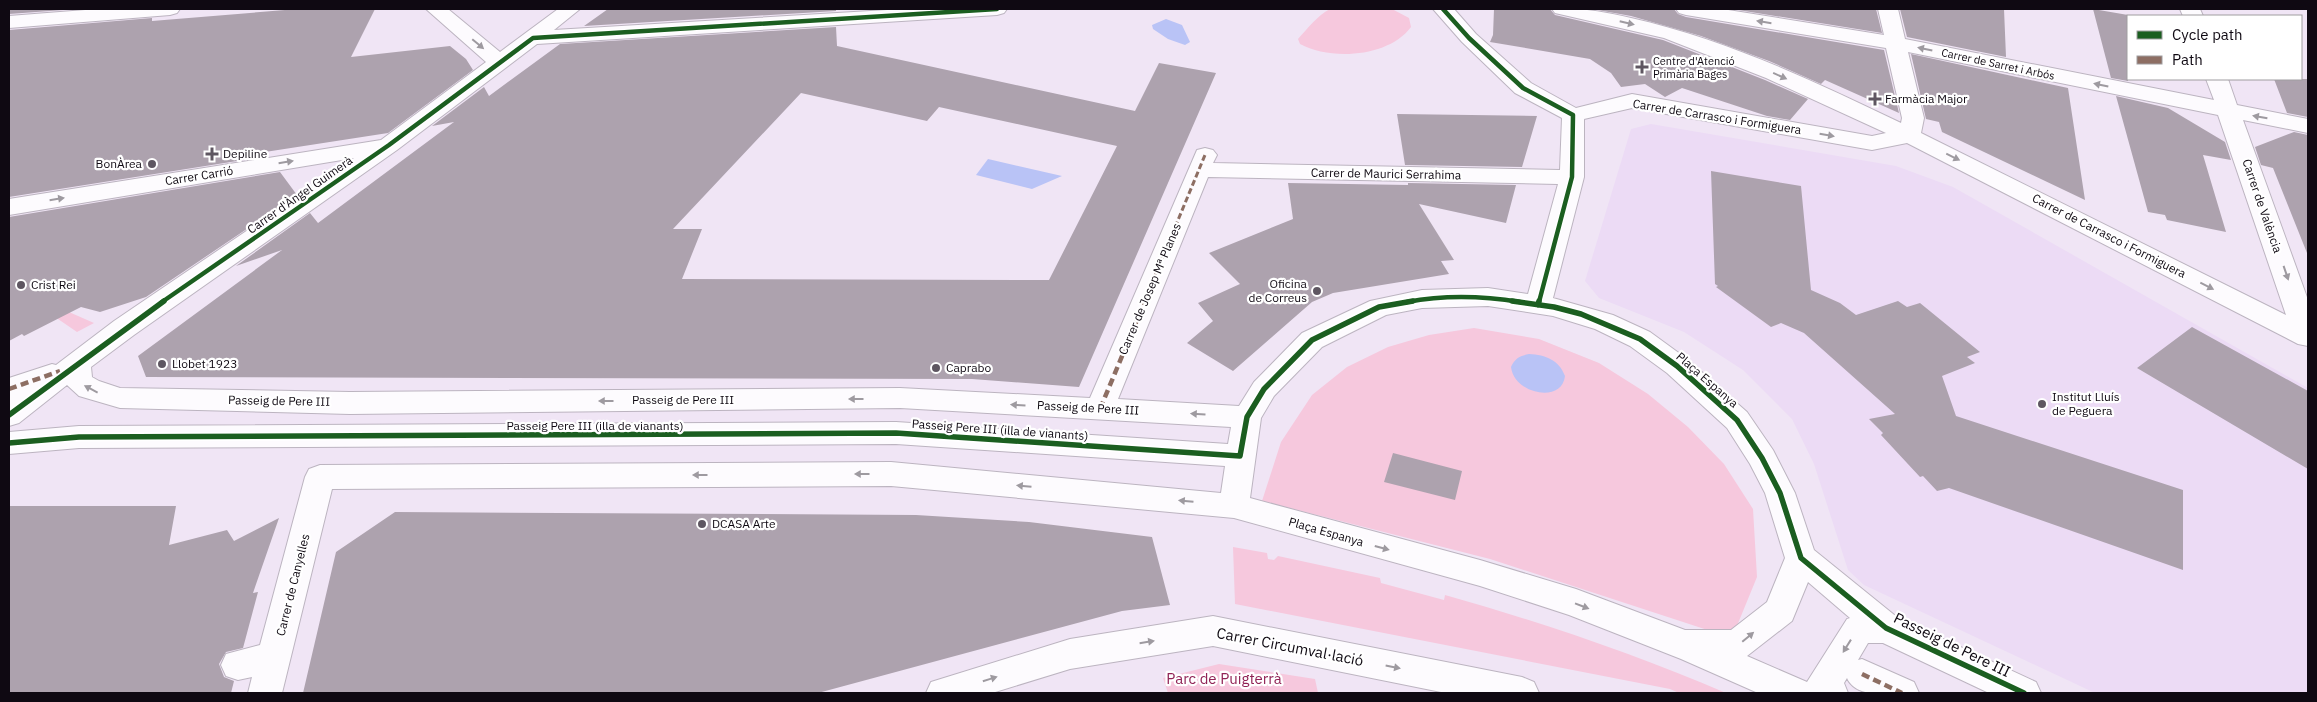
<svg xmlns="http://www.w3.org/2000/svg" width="2317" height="702" font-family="'IBM Plex Sans',sans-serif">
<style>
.built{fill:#ecdbf5}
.green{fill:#f6c8dd}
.water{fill:#b9c3f6}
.building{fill:#ada2ae;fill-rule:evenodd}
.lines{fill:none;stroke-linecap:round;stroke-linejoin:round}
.minor-casing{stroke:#bcb4c0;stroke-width:2}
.minor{fill:#fdfbfe;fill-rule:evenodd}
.quiet-far1{stroke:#8d6e63;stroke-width:3;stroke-dasharray:6 3;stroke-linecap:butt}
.quiet{stroke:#8d6e63;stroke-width:4.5;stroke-dasharray:8 4.5;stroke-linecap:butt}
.cycleway-far1-casing{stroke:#fff;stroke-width:7}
.cycleway-casing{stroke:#fff;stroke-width:9}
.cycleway-far1{stroke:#1b5e20;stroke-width:4.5}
.cycleway{stroke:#1b5e20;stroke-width:5.5}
.oneway{fill:#9e9aa0}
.poi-dot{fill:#5e5661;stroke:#fff;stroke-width:2}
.labels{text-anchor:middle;stroke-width:4.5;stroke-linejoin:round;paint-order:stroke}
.far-poi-label{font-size:11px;fill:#0f0912;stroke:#fff;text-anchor:start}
.far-street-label{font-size:11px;fill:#0f0912;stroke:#fff}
.poi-label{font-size:12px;fill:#0f0912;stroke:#fff;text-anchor:start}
.street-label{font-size:12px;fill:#0f0912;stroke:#fff}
.near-street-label{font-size:15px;fill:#0f0912;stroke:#fff}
.near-park-label{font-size:15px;fill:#902356;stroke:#fff}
</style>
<rect width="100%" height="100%" fill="#f0e5f5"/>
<path class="built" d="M 1651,124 L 1896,166 L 1953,187 L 2308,388 L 2308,693 L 2095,693 L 1864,585 L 1848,570 L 1814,464 L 1792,419 L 1743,370 L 1684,332 L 1599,298 L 1585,281 L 1631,129 Z"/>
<path class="green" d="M 1330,9 L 1392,9 L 1409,18 L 1411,27 C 1389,57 1331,61 1300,44 L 1298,39 C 1308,28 1317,16 1330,9 Z
M 53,305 L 94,323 L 77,332 L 58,319 L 47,308 Z
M 1474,328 L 1539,339 L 1599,363 L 1648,394 L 1688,427 L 1724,464 L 1753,509 L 1757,577 L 1732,638 L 1490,559 L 1262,501 L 1281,442 L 1312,395 L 1347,367 L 1388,347 L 1429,335 Z
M 1233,547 L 1267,553 L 1268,559 L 1274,560 L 1278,556 L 1380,578 L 1381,583 L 1444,600 L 1445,595 C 1541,622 1635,654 1726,693 L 1679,693 L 1670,689 L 1235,604 Z
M 1219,664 L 1315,679 L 1318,693 L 1168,693 L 1163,678 Z"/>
<path class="water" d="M 1166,19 L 1182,25 L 1190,42 L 1185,45 L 1168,39 L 1153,29 L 1152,25 Z
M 988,159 L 1062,176 L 1032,189 L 976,175 Z
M 1529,354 C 1546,355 1559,360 1565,376 C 1562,404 1514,394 1511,367 C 1515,358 1520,356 1529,354 Z"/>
<path class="building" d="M 9,9 L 77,9 L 9,14 Z
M 297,9 L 375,9 L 351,57 L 450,46 L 466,59 L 473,70 L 388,133 L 265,152 L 268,156 L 9,197 L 9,30 L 152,18 L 152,21 Z
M 608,9 L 836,9 L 836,11 L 584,26 Z
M 1494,9 L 1550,9 L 1555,15 L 1663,40 L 1765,80 L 1808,99 L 1790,120 L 1767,116 L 1682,88 L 1665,97 L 1645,84 L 1621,87 L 1611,73 L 1590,59 L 1490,42 L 1493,35 Z
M 1592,9 L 1674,9 L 1678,14 L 1686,17 L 1884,50 L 1899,113 L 1825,80 L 1821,84 L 1769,61 L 1701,36 L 1631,16 Z
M 1732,9 L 1876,9 L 1882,33 Z
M 1900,9 L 2004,9 L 2006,57 L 1907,37 Z
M 2093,9 L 2128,15 L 2128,81 L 2111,78 Z
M 836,27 L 837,46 L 1135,111 L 1159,63 L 1216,73 L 1079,387 L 972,379 L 146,377 L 138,356 L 282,250 L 236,266 L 310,213 L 318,223 L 454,122 L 432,126 L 484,87 L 489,96 L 560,44 ZM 801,93 L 927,121 L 939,107 L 1117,146 L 1049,280 L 682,279 L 702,229 L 673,229 Z
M 1911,54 L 2068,88 L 2085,200 L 1942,132 L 1939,122 L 1926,119 Z
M 2274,79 L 2308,79 L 2308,117 L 2287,113 Z
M 2116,96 L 2168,108 L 2225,142 L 2231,160 L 2203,155 L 2226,232 L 2167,220 L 2165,215 L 2148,212 Z
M 1397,114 L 1537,116 L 1522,167 L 1405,165 Z
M 2294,132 L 2308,135 L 2308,252 L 2307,253 L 2273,168 L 2261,165 L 2255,147 Z
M 1711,171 L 1801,186 L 1811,290 L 1840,303 L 1856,315 L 1898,301 L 1907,307 L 1920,303 L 1980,352 L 1967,357 L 1975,363 L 1942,376 L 1956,416 L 2183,490 L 2183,570 L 1949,488 L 1937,491 L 1923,476 L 1920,477 L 1881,435 L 1883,433 L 1869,419 L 1895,414 L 1804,333 L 1781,323 L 1771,327 L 1716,287 L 1718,286 L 1715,284 Z
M 280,172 L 297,195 L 146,297 L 100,312 L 81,307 L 24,336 L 22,334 L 9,341 L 9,217 Z
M 1288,183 L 1408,185 L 1408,183 L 1516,185 L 1506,223 L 1419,204 L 1454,260 L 1441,261 L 1449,274 L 1333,293 L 1312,302 L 1233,371 L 1187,343 L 1213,321 L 1198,303 L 1240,284 L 1209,253 L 1293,219 Z
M 2192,327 L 2308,391 L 2308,469 L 2137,368 Z
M 1393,453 L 1462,471 L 1455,500 L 1384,482 Z
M 9,506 L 176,506 L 169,545 L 227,530 L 234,541 L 279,518 L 253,593 L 258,592 L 243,648 L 226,652 L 219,664 L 224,677 L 234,681 L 231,693 L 9,693 Z
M 395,512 L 916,515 L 1029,522 L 1152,537 L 1170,605 L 1122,611 L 818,693 L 303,693 L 336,552 Z"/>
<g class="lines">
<defs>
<path id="minor" d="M 98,9 L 180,9 L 177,13 L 170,15 L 9,28 L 9,16 Z
M 426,9 L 448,9 L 500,52 L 558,9 L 580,9 L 554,30 L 904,9 L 1007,9 L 1004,13 L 997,15 L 537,44 L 397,150 L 134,335 L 91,367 L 92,377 L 99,381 L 120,388 L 350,392 L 900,388 L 1090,398 L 1197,150 L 1205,148 L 1213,150 L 1217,155 L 1213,163 L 1560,170 L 1562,118 L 1515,93 L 1462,42 L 1433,9 L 1454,9 L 1476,34 L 1531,83 L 1576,108 L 1632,94 L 1872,136 L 1886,133 L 1766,78 L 1664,38 L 1555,13 L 1552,9 C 1579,7 1604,12 1631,18 C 1725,39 1814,81 1901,123 L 1902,118 L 1886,48 L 1686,15 L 1679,13 L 1676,9 L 1722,9 L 1884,35 L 1878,9 L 1898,9 L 1905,39 L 2214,100 L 2206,79 L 2228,79 L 2237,105 L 2308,119 L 2308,133 L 2243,120 L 2308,300 L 2308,346 L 2298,344 L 1907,143 L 1872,150 L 1632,108 L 1584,119 L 1584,177 L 1553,298 L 1613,315 L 1650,332 L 1687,359 L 1747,412 L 1773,450 L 1795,493 L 1814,550 L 1898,618 L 2036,682 L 2041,693 L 1989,693 L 1883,643 L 1868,643 L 1858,660 L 1862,659 L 1914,682 L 1919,693 C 1898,693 1857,701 1847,678 L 1844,683 L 1848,693 L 1758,693 L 1681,659 L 1569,615 L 1480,586 L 1234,518 L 891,486 L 332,489 L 282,693 L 248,693 L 252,677 L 238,680 L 226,676 L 221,665 L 226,654 L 260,645 L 305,477 L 309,469 L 320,465 L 891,462 L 1221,493 L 1225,466 L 896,444 L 79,448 L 9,454 L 9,432 L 79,426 L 896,422 L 1228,444 L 1231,427 L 900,408 L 350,414 L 120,408 L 79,396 L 67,385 L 19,423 L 9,426 L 9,378 L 52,364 L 56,365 L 114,321 L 354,158 L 9,215 L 9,199 L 381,140 L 486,62 ZM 1908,52 L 2218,115 L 2286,315 L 1921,133 L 1924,118 ZM 1208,177 L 1558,184 L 1528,294 L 1488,288 L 1422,290 L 1370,301 L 1302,333 L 1254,382 L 1239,406 L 1118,399 ZM 1488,306 L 1553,316 L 1595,329 L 1630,346 L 1667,373 L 1727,428 L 1750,464 L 1765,493 L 1785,558 L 1767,602 L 1731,630 L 1685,630 L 1576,589 L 1480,560 L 1250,498 L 1261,418 L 1274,396 L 1322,347 L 1386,315 L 1422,308 ZM 1808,582 L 1850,618 L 1847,619 L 1807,682 L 1747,656 L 1792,621 Z
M 2180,9 L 2200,9 L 2203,16 L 2183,16 Z
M 1213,616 L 1522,677 L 1534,682 L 1539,693 L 1446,693 L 1213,646 L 1070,669 L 992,693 L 926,693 L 931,682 L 1070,639 Z"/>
</defs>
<use href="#minor" class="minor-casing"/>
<use href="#minor" class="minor"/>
<path class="quiet-far1" d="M 1144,302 L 1205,155"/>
<path class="quiet" d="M 9,389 L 60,371
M 1100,409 L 1145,301
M 1862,674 L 1902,693"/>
<defs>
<path id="cycleway-far1" d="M 1443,9 L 1469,38 L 1523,88 L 1573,115 L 1572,177 L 1539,302
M 162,302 L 389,145 L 533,38 L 997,9
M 1407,302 C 1444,295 1483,296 1520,302"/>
<path id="cycleway" d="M 1512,301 L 1554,307 L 1581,314 L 1640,339 L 1677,366 L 1737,420 L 1762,458 L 1780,493 L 1801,558 L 1886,628 L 2024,693
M 1538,305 L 1539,301
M 9,415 L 164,301
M 9,443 L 79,437 L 896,433 L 1240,456 L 1247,417 L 1264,389 L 1312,340 L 1379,307 L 1413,301"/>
</defs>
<use href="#cycleway-far1" class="cycleway-far1-casing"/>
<use href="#cycleway" class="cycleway-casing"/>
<use href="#cycleway-far1" class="cycleway-far1"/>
<use href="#cycleway" class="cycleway"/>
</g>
<defs><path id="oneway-solid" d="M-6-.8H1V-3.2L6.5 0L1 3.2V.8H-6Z" transform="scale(1.25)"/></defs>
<g class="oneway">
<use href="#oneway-solid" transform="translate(1764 22) rotate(-171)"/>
<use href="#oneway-solid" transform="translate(1627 23) rotate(13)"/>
<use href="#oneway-solid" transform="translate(478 44) rotate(40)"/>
<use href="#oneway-solid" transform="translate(1925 49) rotate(-168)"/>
<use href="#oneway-solid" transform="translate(1780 76) rotate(24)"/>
<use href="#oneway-solid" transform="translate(2101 85) rotate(-168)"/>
<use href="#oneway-solid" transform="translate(2260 117) rotate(-170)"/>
<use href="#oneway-solid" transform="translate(1827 135) rotate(10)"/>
<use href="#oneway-solid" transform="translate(1953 157) rotate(26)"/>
<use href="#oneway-solid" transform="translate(286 162) rotate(-9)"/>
<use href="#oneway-solid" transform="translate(57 199) rotate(-9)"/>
<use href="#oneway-solid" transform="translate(2286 273) rotate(71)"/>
<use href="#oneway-solid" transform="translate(2207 286) rotate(27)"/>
<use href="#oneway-solid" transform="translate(91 389) rotate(-152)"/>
<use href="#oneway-solid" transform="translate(856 399) rotate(180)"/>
<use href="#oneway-solid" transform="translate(606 401) rotate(180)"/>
<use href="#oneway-solid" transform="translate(1018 405) rotate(-177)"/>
<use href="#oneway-solid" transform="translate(1198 414) rotate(-177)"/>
<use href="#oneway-solid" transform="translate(862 474) rotate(180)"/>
<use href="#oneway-solid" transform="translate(700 475) rotate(180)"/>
<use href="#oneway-solid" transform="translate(1024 486) rotate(-175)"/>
<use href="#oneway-solid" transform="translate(1186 501) rotate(-175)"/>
<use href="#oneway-solid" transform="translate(1382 548) rotate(15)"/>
<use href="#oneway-solid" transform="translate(1582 606) rotate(21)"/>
<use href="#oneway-solid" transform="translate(1748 637) rotate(-40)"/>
<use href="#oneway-solid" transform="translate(1147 642) rotate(-9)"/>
<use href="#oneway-solid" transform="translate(1847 646) rotate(122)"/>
<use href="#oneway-solid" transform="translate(1393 667) rotate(11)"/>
<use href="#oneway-solid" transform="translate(990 679) rotate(-17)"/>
</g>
<g class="poi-dot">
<path d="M1639.5 59.5h5v5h5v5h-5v5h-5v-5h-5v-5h5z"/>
<path d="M1872.5 91.5h5v5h5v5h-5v5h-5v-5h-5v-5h5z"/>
<path d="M209.5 146.5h5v5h5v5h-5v5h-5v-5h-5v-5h5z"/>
<circle cx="152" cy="164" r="5"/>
<circle cx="21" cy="285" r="5"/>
<circle cx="1317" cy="291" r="5"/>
<circle cx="162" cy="364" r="5"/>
<circle cx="936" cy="368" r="5"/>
<circle cx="2042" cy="404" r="5"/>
<circle cx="702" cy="524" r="5"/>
</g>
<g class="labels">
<g class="far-poi-label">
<text x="1653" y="65">Centre d'Atenció<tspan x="1653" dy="13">Primària Bages</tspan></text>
</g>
<g class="far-street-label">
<text transform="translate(1998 64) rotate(12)" y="4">Carrer de Sarret i Arbós</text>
</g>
<g class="poi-label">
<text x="1885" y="103">Farmàcia Major</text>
<text x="223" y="158">Depiline</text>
<text x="142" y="168" text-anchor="end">BonÀrea</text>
<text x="1307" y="288" text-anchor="end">Oficina<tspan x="1307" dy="14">de Correus</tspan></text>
<text x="31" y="289">Crist Rei</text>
<text x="172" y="368">Llobet 1923</text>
<text x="946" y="372">Caprabo</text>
<text x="2052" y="401">Institut Lluís<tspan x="2052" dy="14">de Peguera</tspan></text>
<text x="712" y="528">DCASA Arte</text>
</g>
<g class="street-label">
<text transform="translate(1717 117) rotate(9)" y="4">Carrer de Carrasco i Formiguera</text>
<text transform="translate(1386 174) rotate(1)" y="4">Carrer de Maurici Serrahima</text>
<text transform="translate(199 176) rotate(-9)" y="4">Carrer Carrió</text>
<text transform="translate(300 195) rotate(-35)" y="4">Carrer d'Àngel Guimerà</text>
<text transform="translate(2262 206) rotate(71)" y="4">Carrer de València</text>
<text transform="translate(2109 236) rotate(27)" y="4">Carrer de Carrasco i Formiguera</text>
<text transform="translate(1150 289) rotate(-67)" y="4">Carrer de Josep Mª Planes</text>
<text transform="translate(1707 380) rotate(41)" y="4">Plaça Espanya</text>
<text x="683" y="404">Passeig de Pere III</text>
<text transform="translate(279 401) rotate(1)" y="4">Passeig de Pere III</text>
<text transform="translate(1088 408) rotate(3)" y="4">Passeig de Pere III</text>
<text x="595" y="430">Passeig Pere III (illa de vianants)</text>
<text transform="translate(1000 430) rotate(4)" y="4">Passeig Pere III (illa de vianants)</text>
<text transform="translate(1326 532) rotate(16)" y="4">Plaça Espanya</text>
<text transform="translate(293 585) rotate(-76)" y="4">Carrer de Canyelles</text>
</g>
<g class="near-street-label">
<text transform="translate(1952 645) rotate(26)" y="5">Passeig de Pere III</text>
<text transform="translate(1290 647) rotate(11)" y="5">Carrer Circumval·lació</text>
</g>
<g class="near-park-label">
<text x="1224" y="684">Parc de Puigterrà</text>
</g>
</g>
<rect width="2317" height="702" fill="none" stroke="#0f0912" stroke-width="20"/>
<rect x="2127" y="15" width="175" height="65" fill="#ffffff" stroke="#9f9da0"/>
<rect x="2137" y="31" width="25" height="8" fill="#1b5e20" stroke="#9f9da0"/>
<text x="2172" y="40" font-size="15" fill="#0f0912">Cycle path</text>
<rect x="2137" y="56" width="25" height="8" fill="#8d6e63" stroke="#9f9da0"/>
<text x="2172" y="65" font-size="15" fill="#0f0912">Path</text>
</svg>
